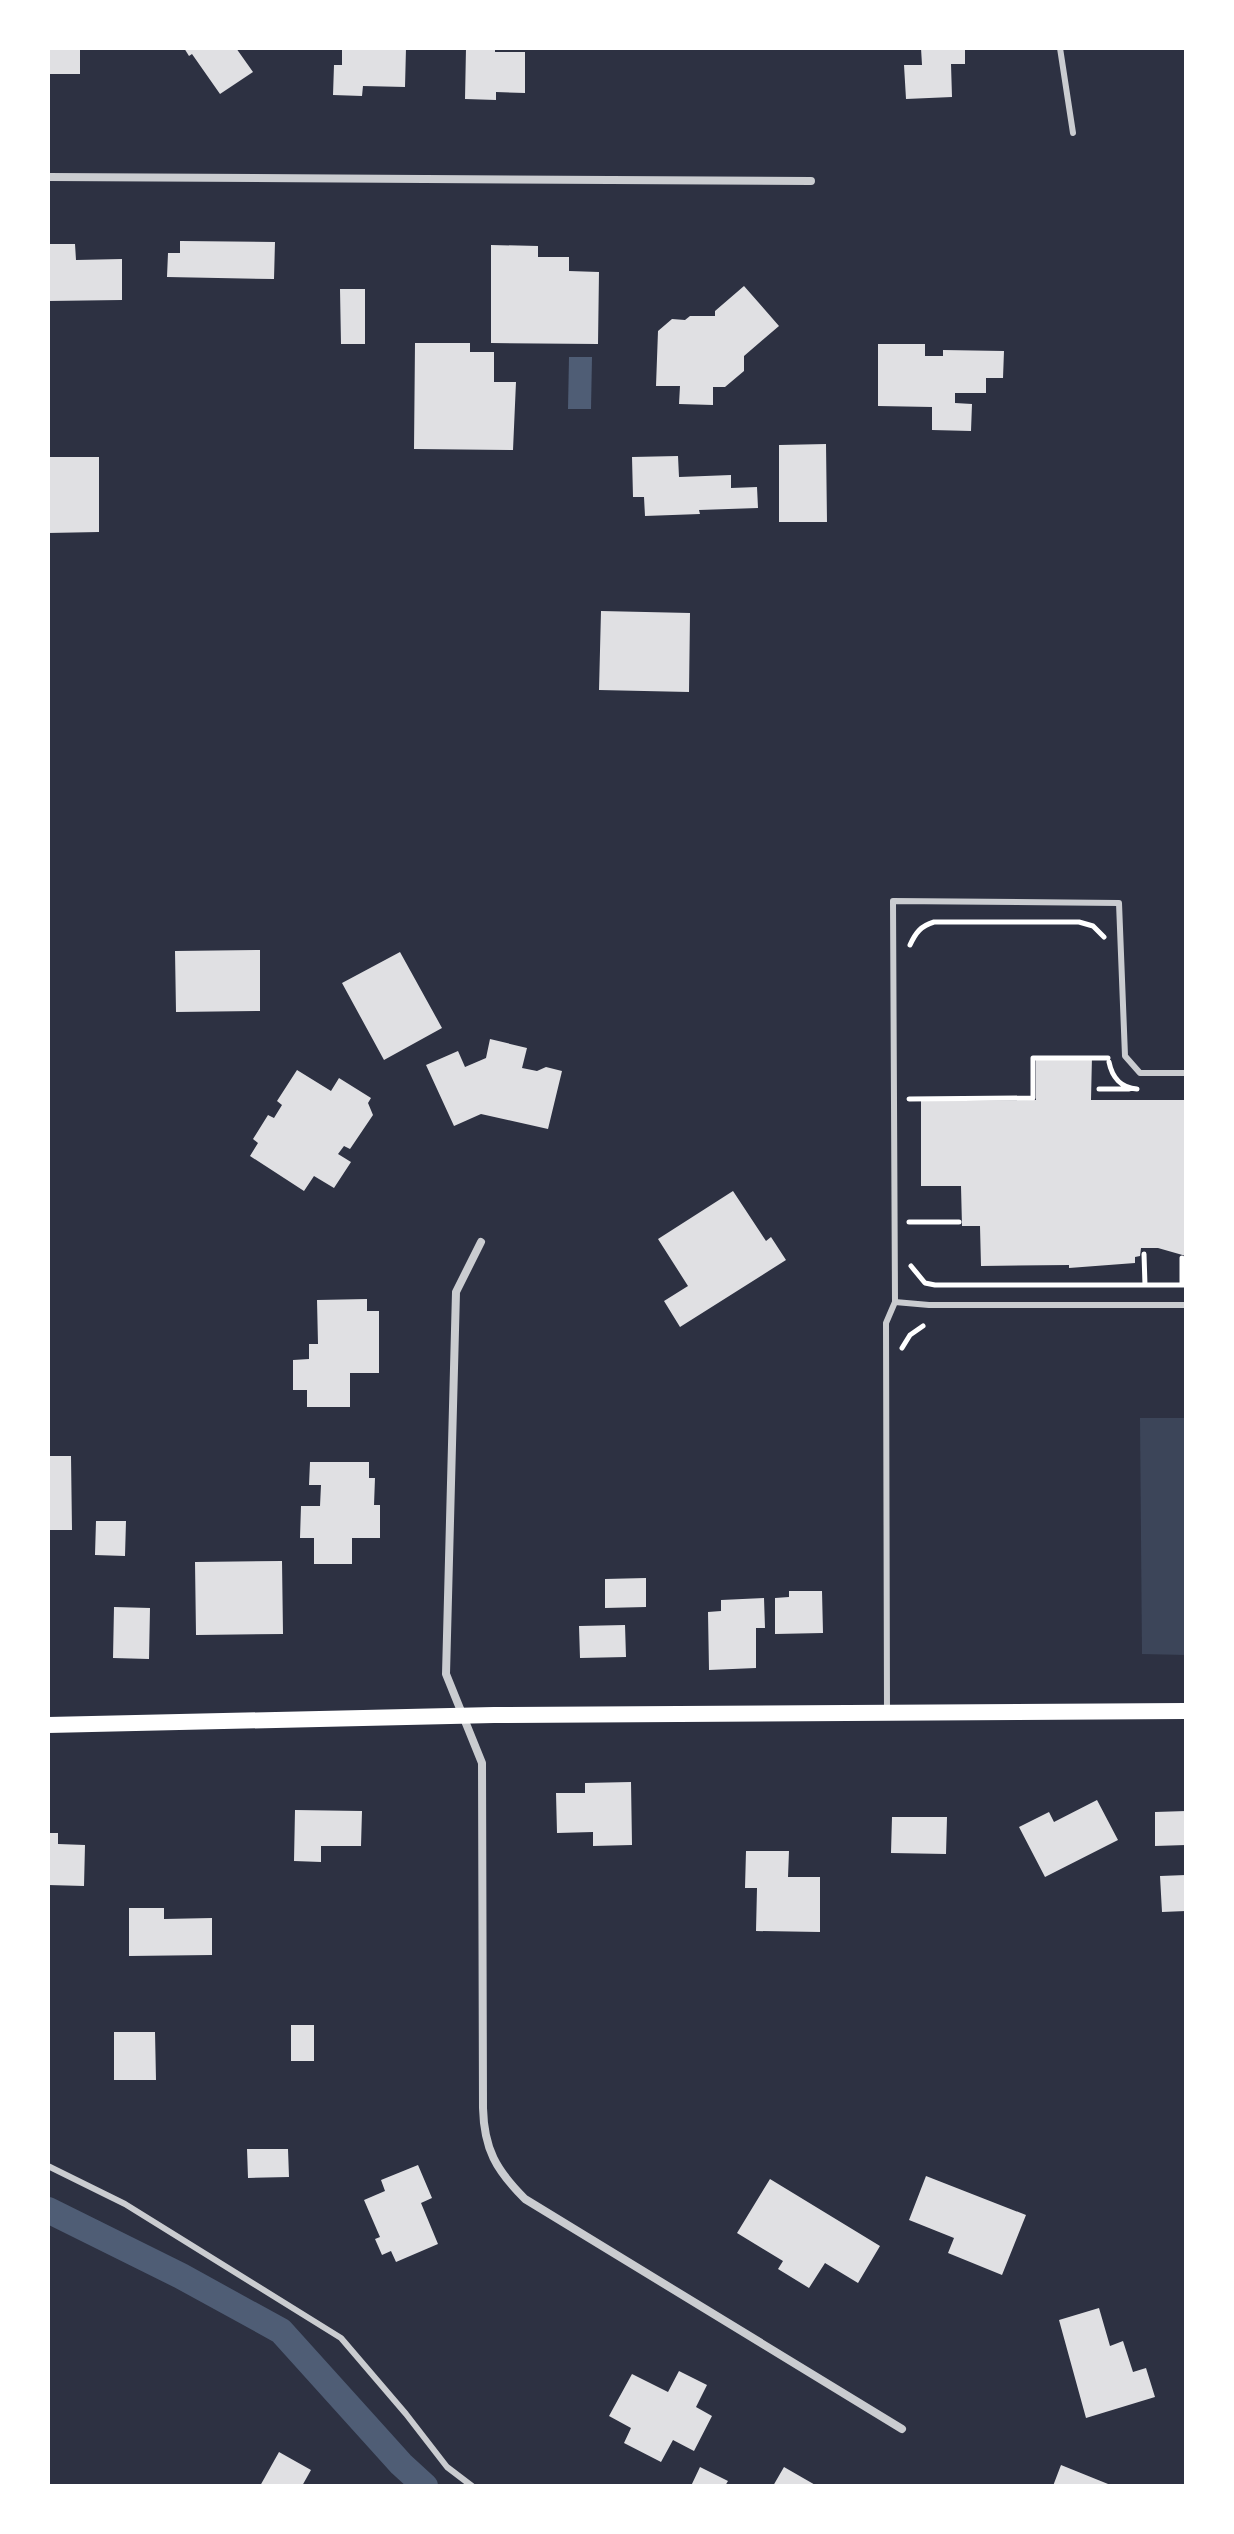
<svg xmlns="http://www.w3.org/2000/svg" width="1234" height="2534" font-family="'Nunito Sans',sans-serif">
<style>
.green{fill:#3c4559}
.water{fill:#4f5d75}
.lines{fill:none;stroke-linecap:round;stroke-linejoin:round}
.canal{stroke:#4f5d75;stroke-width:26}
.building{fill:#e0e0e3}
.path{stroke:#fff;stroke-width:5}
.service{stroke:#caccd0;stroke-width:6}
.minor{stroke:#caccd0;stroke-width:8}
.secondary{stroke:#fff;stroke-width:16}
</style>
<rect width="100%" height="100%" fill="#2d3142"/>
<path class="green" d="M 1140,1418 L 1186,1418 L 1186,1655 L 1142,1654 Z"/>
<path class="water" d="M 569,357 L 592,357 L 591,409 L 568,409 Z"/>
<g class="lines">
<path class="canal" d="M 48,2210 L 181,2276 L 281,2331 L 401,2464 L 425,2486"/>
</g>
<path class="building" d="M 48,48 L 80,48 L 80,74 L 48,74 Z
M 184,48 L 236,48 L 253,72 L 220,94 L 192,54 L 189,56 Z
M 342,48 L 406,48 L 405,87 L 363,86 L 362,96 L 333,95 L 334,65 L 342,65 Z
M 466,48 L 495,48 L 495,52 L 525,52 L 525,93 L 496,92 L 496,100 L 465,99 Z
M 921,48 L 965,50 L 965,64 L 951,64 L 952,97 L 906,99 L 904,65 L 922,65 Z
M 180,241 L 275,242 L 274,279 L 167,277 L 168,253 L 180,253 Z
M 48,244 L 75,244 L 76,260 L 122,259 L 122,300 L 48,301 Z
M 491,245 L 538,246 L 538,257 L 569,257 L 569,271 L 599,272 L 598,344 L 491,343 Z
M 744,286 L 779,326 L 744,356 L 744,371 L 725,387 L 713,387 L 713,405 L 679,404 L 680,386 L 656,386 L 658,331 L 672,319 L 685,320 L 690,316 L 715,316 L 715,311 Z
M 340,289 L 365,289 L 365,344 L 341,344 Z
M 415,343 L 470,343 L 470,352 L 494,352 L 494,382 L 516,382 L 513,450 L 414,449 Z
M 878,344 L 925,344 L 925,356 L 943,356 L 943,350 L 1004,351 L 1003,378 L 986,378 L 986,393 L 955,393 L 955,403 L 972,404 L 971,431 L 932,430 L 932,407 L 878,406 Z
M 826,444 L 827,522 L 779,522 L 779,445 Z
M 678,456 L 679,477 L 731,475 L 731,488 L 757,487 L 758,508 L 699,510 L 700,514 L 645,516 L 644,497 L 633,497 L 632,457 Z
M 48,457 L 99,457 L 99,532 L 48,533 Z
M 601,611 L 690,613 L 689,692 L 599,690 Z
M 260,950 L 260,1011 L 176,1012 L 175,951 Z
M 400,952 L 442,1028 L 384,1060 L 342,983 Z
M 490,1039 L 527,1048 L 522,1068 L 537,1071 L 546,1067 L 562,1071 L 548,1129 L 481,1114 L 454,1126 L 426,1065 L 458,1051 L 465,1067 L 486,1058 Z
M 1092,1056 L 1091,1100 L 1186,1100 L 1186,1256 L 1158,1248 L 1141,1248 L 1140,1256 L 1135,1257 L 1135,1263 L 1069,1268 L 1069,1265 L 981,1266 L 980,1226 L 962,1226 L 961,1186 L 921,1186 L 921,1101 L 1036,1100 L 1036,1058 Z
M 297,1070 L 331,1091 L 339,1078 L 371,1098 L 368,1103 L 373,1115 L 350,1149 L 344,1146 L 338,1154 L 351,1162 L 334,1188 L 314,1176 L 304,1191 L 250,1156 L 258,1143 L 253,1139 L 268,1115 L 274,1118 L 282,1105 L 277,1101 Z
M 733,1191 L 766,1241 L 771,1237 L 786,1260 L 680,1327 L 664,1301 L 688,1286 L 658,1239 Z
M 367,1299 L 367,1311 L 379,1311 L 379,1373 L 350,1373 L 350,1407 L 307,1407 L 307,1390 L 293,1390 L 293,1360 L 309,1359 L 309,1344 L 318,1344 L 317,1300 Z
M 48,1456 L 71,1456 L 72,1530 L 48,1530 Z
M 310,1462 L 369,1462 L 369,1478 L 375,1478 L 374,1505 L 380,1505 L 380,1538 L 352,1538 L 352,1564 L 314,1564 L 314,1538 L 300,1538 L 301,1506 L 320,1506 L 321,1485 L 309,1485 Z
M 96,1521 L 126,1521 L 125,1556 L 95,1555 Z
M 282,1561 L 283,1634 L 196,1635 L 195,1562 Z
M 646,1578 L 646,1607 L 605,1608 L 605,1579 Z
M 789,1591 L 822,1591 L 823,1633 L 775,1634 L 775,1598 L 789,1597 Z
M 764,1598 L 765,1628 L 756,1628 L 756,1668 L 709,1670 L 708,1612 L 721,1611 L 721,1600 Z
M 114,1607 L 150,1608 L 149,1659 L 113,1658 Z
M 625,1625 L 626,1657 L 580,1658 L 579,1626 Z
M 631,1782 L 632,1845 L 593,1846 L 593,1832 L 557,1833 L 556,1793 L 585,1793 L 585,1783 Z
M 1097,1800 L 1118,1840 L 1045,1877 L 1019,1827 L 1049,1812 L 1054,1822 Z
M 295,1810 L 362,1811 L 361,1846 L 321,1846 L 321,1862 L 294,1861 Z
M 1186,1811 L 1186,1845 L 1155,1846 L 1155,1812 Z
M 892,1817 L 947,1817 L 946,1854 L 891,1853 Z
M 48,1833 L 58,1833 L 58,1844 L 85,1845 L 84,1886 L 48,1885 Z
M 746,1851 L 789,1851 L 788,1877 L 820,1877 L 820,1932 L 756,1931 L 757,1888 L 745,1888 Z
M 1186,1875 L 1186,1911 L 1162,1912 L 1160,1876 Z
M 129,1908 L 164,1908 L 164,1919 L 212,1918 L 212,1955 L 129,1956 Z
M 291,2025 L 314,2025 L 314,2061 L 291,2061 Z
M 114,2032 L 155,2032 L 156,2080 L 114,2080 Z
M 247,2149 L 288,2149 L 289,2177 L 248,2178 Z
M 418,2165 L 432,2198 L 421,2203 L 438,2244 L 396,2262 L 391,2251 L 382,2255 L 375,2239 L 380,2237 L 364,2200 L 385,2191 L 381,2180 Z
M 926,2176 L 1026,2215 L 1002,2275 L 948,2253 L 954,2238 L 909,2220 Z
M 770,2179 L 880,2246 L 858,2283 L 825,2263 L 809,2288 L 778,2269 L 783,2261 L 737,2233 Z
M 1099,2308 L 1110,2346 L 1123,2341 L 1133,2372 L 1146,2368 L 1155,2397 L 1086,2418 L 1059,2320 Z
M 679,2371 L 707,2385 L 696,2407 L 712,2416 L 694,2451 L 673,2440 L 661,2462 L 624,2443 L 631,2428 L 609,2416 L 632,2374 L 668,2392 Z
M 279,2452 L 311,2470 L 302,2486 L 260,2486 Z
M 1061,2465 L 1113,2486 L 1053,2486 Z
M 700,2467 L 728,2481 L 725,2486 L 691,2486 Z
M 784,2467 L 817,2486 L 773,2486 Z"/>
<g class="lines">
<path class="path" d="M 910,945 C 916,932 921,926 934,922 L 1079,922 L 1093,926 L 1104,937
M 1109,1062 C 1112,1077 1121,1088 1137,1089
M 1099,1089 L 1129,1089
M 909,1099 L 1033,1098 L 1033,1058 L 1108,1058
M 909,1222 L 959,1222
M 1144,1254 L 1145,1285
M 1182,1258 L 1182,1285
M 911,1266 L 925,1283 L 935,1285 L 1186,1285
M 902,1348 L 910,1335 L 923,1326"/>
<path class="service" d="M 1060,48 L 1073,133
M 895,1302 L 929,1305 L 1186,1305
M 887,1709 L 886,1323 L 895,1302 L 893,901 L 1119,903 L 1125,1056 L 1140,1073 L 1186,1073
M 48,2166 L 125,2204 L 341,2338 L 406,2414 L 447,2467 L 472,2486"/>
<path class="minor" d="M 48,177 L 811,181
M 481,1242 L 456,1292 L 446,1674 L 482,1763 L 483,2108 C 484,2149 496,2170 525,2199 L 902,2429"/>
<path class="secondary" d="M 48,1725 L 494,1715 L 1186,1711"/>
</g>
<rect width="1234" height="2534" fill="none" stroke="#ffffff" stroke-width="100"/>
</svg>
